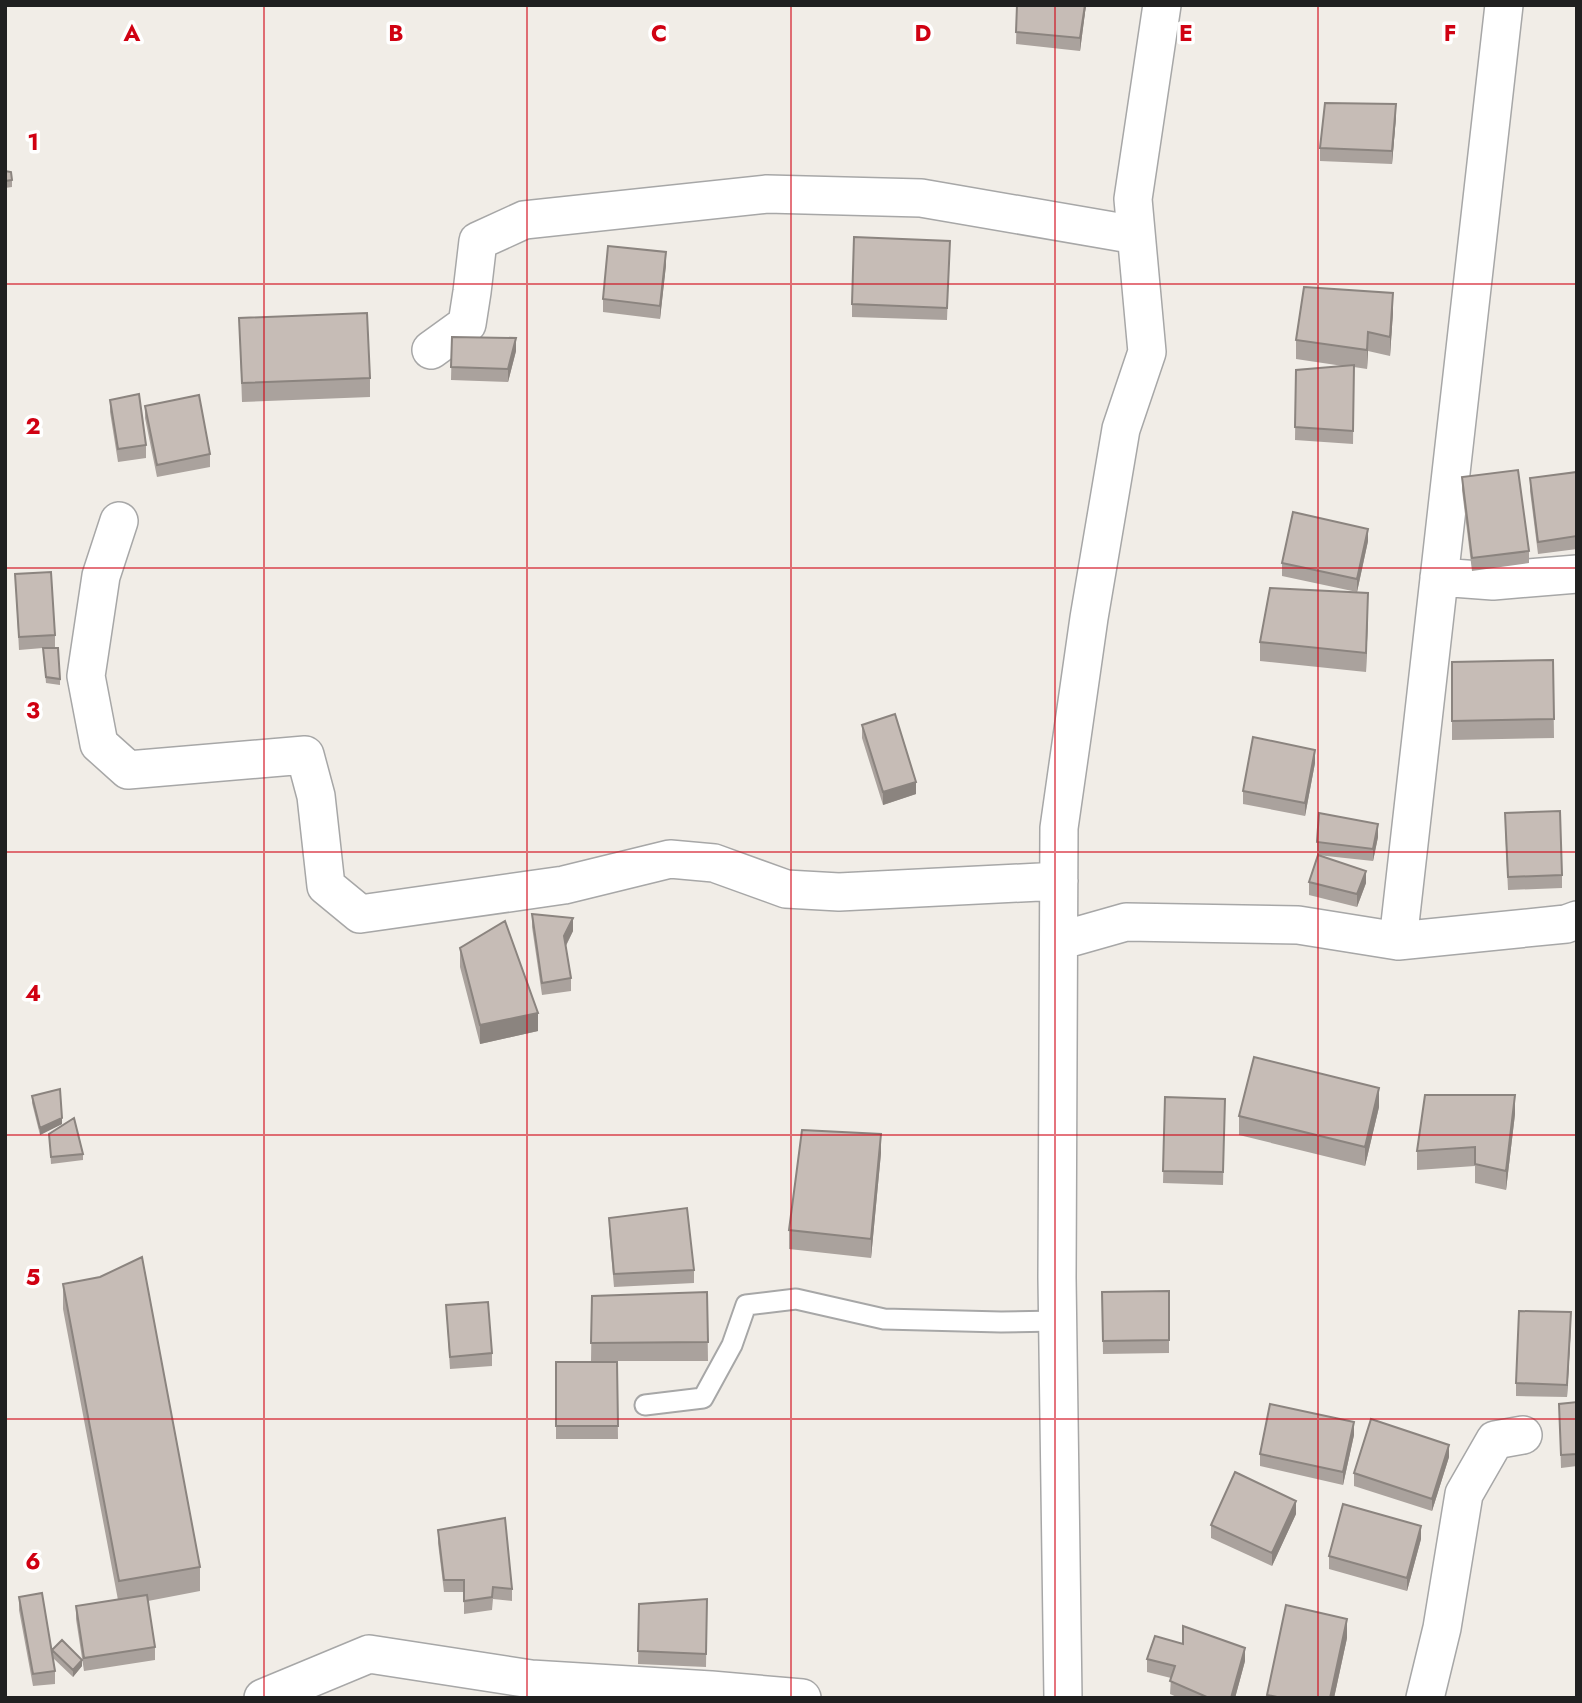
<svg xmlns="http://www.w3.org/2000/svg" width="1582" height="1703" font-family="Jost,sans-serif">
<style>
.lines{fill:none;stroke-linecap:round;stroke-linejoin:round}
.service-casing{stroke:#a7a7a7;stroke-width:23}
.minor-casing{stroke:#a7a7a7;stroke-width:40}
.service{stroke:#fff;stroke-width:19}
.minor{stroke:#fff;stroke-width:37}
.wall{fill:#aaa29d}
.shaded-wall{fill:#8b847f}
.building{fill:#c6bcb6;stroke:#8b847f;stroke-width:2}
.grid{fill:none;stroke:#d00112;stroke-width:2;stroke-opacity:0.55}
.grid-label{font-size:23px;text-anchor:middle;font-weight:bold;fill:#d00112;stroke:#fff;stroke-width:7;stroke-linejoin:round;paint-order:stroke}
</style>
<rect width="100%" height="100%" fill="#f1ede7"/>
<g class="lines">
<defs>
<path id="service" d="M 645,1405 L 703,1398 L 732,1345 L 746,1305 L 796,1299 L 884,1319 L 1001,1322 L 1058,1321"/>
<path id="minor" d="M 431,350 L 467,324 L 472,292 L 478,241 L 524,220 L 767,194 L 921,198 L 1136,235
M 119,521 L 101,576 L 86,676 L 99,744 L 128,770 L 305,755 L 316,796 L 326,886 L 360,914 L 564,885 L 670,859 L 714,863 L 786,889 L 839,892 L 1059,881
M 1439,577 L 1493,581 L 1577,574
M 1059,941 L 1126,922 L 1298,925 L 1398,941 L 1566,924 L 1577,920
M 1398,941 L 1504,5
M 263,1698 L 369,1654 L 531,1679 L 711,1690 L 802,1698
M 1063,1698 L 1057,1278 L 1059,828 L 1089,618 L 1121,429 L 1147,352 L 1133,199 L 1162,5
M 1425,1698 L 1442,1628 L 1464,1494 L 1495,1440 L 1523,1435"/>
</defs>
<use href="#service" class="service-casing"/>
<use href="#minor" class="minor-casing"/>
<use href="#service" class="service"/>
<use href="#minor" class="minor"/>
</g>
<path class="wall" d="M 1017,5 L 1086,5 L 1080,51 L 1016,44 Z
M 1396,117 L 1392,164 L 1320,161 L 1320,148 Z
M 5,171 L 12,180 L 12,187 L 5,188 Z
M 950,241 L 947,320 L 852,317 L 852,304 Z
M 666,265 L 660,319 L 603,312 L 603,299 Z
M 1393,312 L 1390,356 L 1368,351 L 1367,369 L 1354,367 L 1353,444 L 1295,440 L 1296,370 L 1343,366 L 1296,359 L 1296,340 Z
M 239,318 L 370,378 L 370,397 L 242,402 Z
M 452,337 L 516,351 L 508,382 L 451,380 Z
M 110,400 L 146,445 L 146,458 L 118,462 L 110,412 Z
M 145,406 L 210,454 L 210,467 L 157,477 L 145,418 Z
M 1577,472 L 1577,549 L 1538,554 L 1530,491 L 1530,478 Z
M 1462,477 L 1529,551 L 1529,563 L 1472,571 L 1462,490 Z
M 1368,541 L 1357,592 L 1282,576 L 1282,563 Z
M 15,574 L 55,635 L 55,648 L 60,679 L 60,685 L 46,683 L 43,648 L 19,650 Z
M 1368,612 L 1366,672 L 1260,661 L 1260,642 Z
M 1553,660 L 1554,738 L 1452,740 L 1452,662 Z
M 862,725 L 916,794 L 883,805 L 862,738 Z
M 1315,763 L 1305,816 L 1243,804 L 1243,791 Z
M 1505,826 L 1562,875 L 1562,888 L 1508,890 Z
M 1378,837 L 1373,861 L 1317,855 L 1317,842 Z
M 1309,882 L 1366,883 L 1357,907 L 1309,895 Z
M 532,914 L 573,931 L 566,946 L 571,978 L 571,991 L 542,995 L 532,927 Z
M 460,948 L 538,1031 L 480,1044 L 460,967 Z
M 32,1096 L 62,1124 L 40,1135 L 32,1103 Z
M 1165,1097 L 1225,1099 L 1223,1185 L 1163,1183 Z
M 1379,1107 L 1365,1166 L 1239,1135 L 1239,1116 Z
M 1515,1114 L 1506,1190 L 1475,1183 L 1475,1166 L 1417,1170 L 1417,1151 Z
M 49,1134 L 83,1154 L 83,1160 L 51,1164 Z
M 881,1153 L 871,1258 L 789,1249 L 789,1230 Z
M 609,1218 L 694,1270 L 694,1283 L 614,1287 L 609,1230 Z
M 63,1284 L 200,1567 L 200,1591 L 148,1601 L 155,1647 L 155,1660 L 84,1671 L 76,1619 L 76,1606 L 118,1600 L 63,1309 Z
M 1169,1291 L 1169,1353 L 1103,1354 L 1102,1292 Z
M 707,1292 L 708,1361 L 591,1361 L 592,1296 Z
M 446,1305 L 492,1353 L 492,1366 L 450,1369 Z
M 1571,1325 L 1567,1397 L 1516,1396 L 1516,1383 Z
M 556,1362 L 617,1362 L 618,1439 L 556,1439 Z
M 1577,1402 L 1577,1466 L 1561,1468 L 1559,1404 Z
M 1354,1435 L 1343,1485 L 1260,1466 L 1260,1454 Z
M 1449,1457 L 1432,1511 L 1354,1486 L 1354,1473 Z
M 1296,1514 L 1272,1566 L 1211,1538 L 1211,1525 Z
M 438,1530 L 512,1589 L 512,1601 L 493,1599 L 492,1610 L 464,1614 L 464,1592 L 444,1592 L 438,1543 Z
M 1421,1539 L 1407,1591 L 1329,1569 L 1329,1556 Z
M 19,1597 L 52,1652 L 62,1640 L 82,1666 L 73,1677 L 53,1658 L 55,1671 L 55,1684 L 33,1686 L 19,1610 Z
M 707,1599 L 706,1667 L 638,1664 L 639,1604 Z
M 1347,1638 L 1334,1698 L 1267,1698 L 1267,1695 Z
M 1147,1659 L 1245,1661 L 1235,1698 L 1179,1698 L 1170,1694 L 1171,1678 L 1147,1672 Z"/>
<path class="shaded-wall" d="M 1085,5 L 1086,5 L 1080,51 L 1080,38 Z
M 1396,104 L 1396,117 L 1392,164 L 1392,151 Z
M 666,252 L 666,265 L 660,319 L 660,306 Z
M 1393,293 L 1393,312 L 1390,356 L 1390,337 Z
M 1368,332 L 1368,351 L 1367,369 L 1367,350 Z
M 516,338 L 516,351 L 508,382 L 508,369 Z
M 1368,529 L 1368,541 L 1357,592 L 1357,579 Z
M 1368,593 L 1368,612 L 1366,672 L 1366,653 Z
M 1315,750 L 1315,763 L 1305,816 L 1305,803 Z
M 916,782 L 916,794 L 883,805 L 883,792 Z
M 1378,824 L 1378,837 L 1373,861 L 1373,849 Z
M 1366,871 L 1366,883 L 1357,907 L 1357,894 Z
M 573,918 L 573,931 L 564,949 L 564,936 Z
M 538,1013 L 538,1031 L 480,1044 L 480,1025 Z
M 1379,1088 L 1379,1107 L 1365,1166 L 1365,1147 Z
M 1515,1095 L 1515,1114 L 1506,1190 L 1506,1171 Z
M 62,1118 L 62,1124 L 40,1135 L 40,1128 Z
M 881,1134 L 881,1153 L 871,1258 L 871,1239 Z
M 1571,1312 L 1571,1325 L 1567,1397 L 1567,1385 Z
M 1354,1422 L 1354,1435 L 1343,1485 L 1343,1472 Z
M 1449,1445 L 1449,1457 L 1432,1511 L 1432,1499 Z
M 1296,1501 L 1296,1514 L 1272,1566 L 1272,1553 Z
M 1421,1526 L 1421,1539 L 1407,1591 L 1407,1578 Z
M 1347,1619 L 1347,1638 L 1334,1698 L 1330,1698 Z
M 1245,1648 L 1245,1661 L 1235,1698 L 1231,1698 Z
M 82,1660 L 82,1666 L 73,1677 L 73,1670 Z"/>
<path class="building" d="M 1017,5 L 1085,5 L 1080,38 L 1016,32 Z
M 1325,103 L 1396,104 L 1392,151 L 1320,148 Z
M 5,171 L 11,172 L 12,180 L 5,181 Z
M 854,237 L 950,241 L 947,308 L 852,304 Z
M 608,246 L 666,252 L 660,306 L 603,299 Z
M 1304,287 L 1393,293 L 1390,337 L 1368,332 L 1367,350 L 1296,340 Z
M 367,313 L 370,378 L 242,383 L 239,318 Z
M 452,337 L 516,338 L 508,369 L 451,367 Z
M 1354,365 L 1353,431 L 1295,427 L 1296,370 Z
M 139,394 L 146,445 L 118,449 L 110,400 Z
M 199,395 L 210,454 L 157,465 L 145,406 Z
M 1518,470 L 1529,551 L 1472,558 L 1462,477 Z
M 1577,472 L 1577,536 L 1538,542 L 1530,478 Z
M 1293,512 L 1368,529 L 1357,579 L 1282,563 Z
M 51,572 L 55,635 L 19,637 L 15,574 Z
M 1270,588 L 1368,593 L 1366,653 L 1260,642 Z
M 43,648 L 58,648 L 60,679 L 46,677 Z
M 1553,660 L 1554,719 L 1452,721 L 1452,662 Z
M 895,714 L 916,782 L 883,792 L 862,725 Z
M 1253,737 L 1315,750 L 1305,803 L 1243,791 Z
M 1560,811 L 1562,875 L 1508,877 L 1505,813 Z
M 1319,813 L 1378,824 L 1373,849 L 1317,842 Z
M 1318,855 L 1366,871 L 1357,894 L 1309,882 Z
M 532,914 L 573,918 L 564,936 L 571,978 L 542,983 Z
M 505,921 L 538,1013 L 480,1025 L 460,948 Z
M 1254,1057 L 1379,1088 L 1365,1147 L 1239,1116 Z
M 60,1089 L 62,1118 L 40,1128 L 32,1096 Z
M 1425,1095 L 1515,1095 L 1506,1171 L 1475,1164 L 1475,1147 L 1417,1151 Z
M 1165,1097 L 1225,1099 L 1223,1172 L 1163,1171 Z
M 74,1118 L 83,1154 L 51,1157 L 49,1134 Z
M 802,1130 L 881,1134 L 871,1239 L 789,1230 Z
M 687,1208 L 694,1270 L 614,1274 L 609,1218 Z
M 142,1257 L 200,1567 L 119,1581 L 63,1284 L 100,1277 Z
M 1169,1291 L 1169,1340 L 1103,1341 L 1102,1292 Z
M 707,1292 L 708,1342 L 591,1343 L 592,1296 Z
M 488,1302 L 492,1353 L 450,1357 L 446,1305 Z
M 1519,1311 L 1571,1312 L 1567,1385 L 1516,1383 Z
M 556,1362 L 617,1362 L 618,1426 L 556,1426 Z
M 1577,1402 L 1577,1454 L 1561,1455 L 1559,1404 Z
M 1270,1404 L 1354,1422 L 1343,1472 L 1260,1454 Z
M 1371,1419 L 1449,1445 L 1432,1499 L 1354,1473 Z
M 1235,1472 L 1296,1501 L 1272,1553 L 1211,1525 Z
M 1343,1504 L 1421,1526 L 1407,1578 L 1329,1556 Z
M 505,1518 L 512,1589 L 493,1587 L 492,1597 L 464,1601 L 464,1580 L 444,1580 L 438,1530 Z
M 42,1593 L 55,1671 L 33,1674 L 19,1597 Z
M 147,1595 L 155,1647 L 84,1658 L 76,1606 Z
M 707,1599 L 706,1654 L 638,1651 L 639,1604 Z
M 1286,1605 L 1347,1619 L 1330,1698 L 1282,1698 L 1267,1695 Z
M 1183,1626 L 1245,1648 L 1231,1698 L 1209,1698 L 1170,1681 L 1175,1666 L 1147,1659 L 1155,1636 L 1183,1644 Z
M 62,1640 L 82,1660 L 73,1670 L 52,1650 Z"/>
<path class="grid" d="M 264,5 L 264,1698M 527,5 L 527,1698M 791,5 L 791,1698M 1055,5 L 1055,1698M 1318,5 L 1318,1698M 5,284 L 1577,284M 5,568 L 1577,568M 5,852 L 1577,852M 5,1135 L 1577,1135M 5,1419 L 1577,1419"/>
<g class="grid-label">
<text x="132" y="41">A</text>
<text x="396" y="41">B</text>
<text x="659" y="41">C</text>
<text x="923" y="41">D</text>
<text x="1186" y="41">E</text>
<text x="1450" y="41">F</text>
<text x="33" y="150">1</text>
<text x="33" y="434">2</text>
<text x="33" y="718">3</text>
<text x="33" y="1001">4</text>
<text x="33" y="1285">5</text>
<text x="33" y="1569">6</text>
</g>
<rect width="1582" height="1703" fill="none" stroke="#202020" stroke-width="14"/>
</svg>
